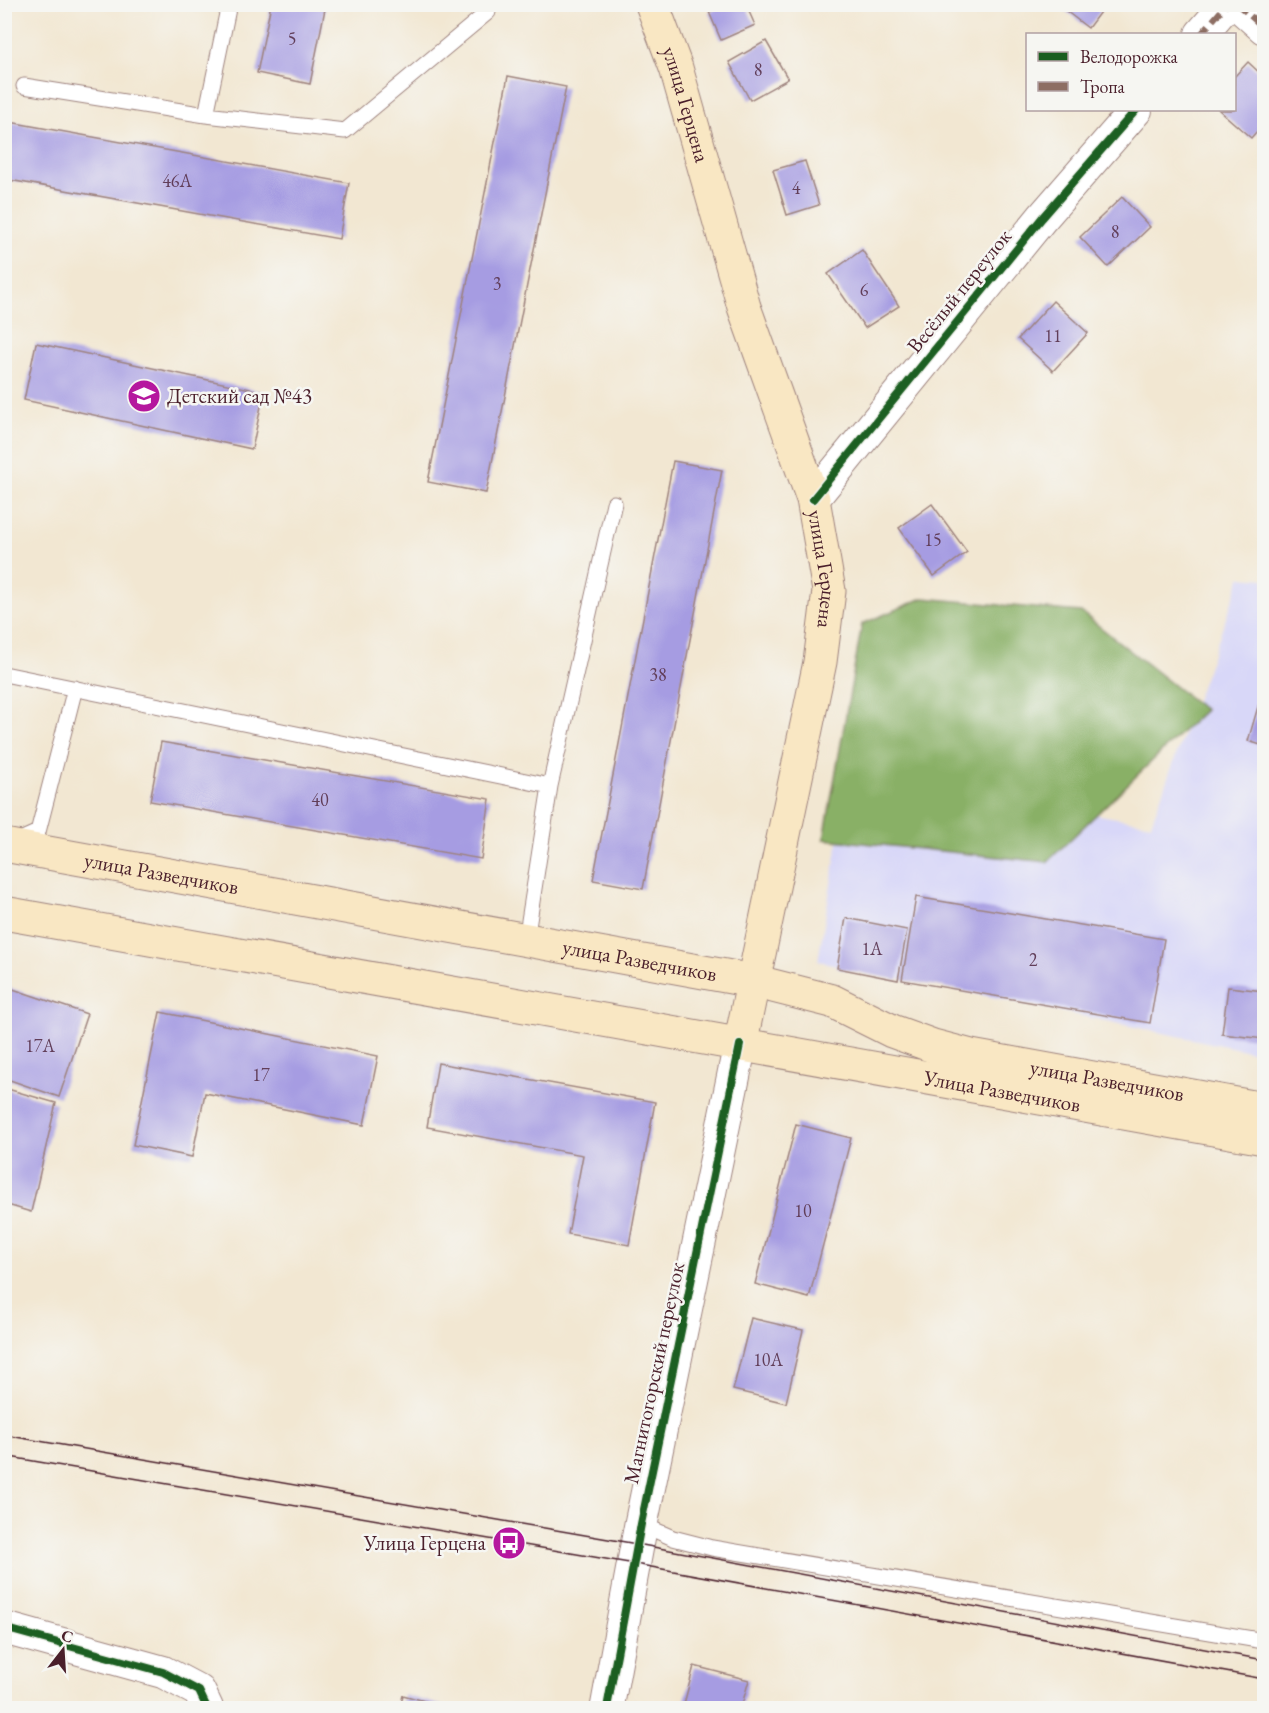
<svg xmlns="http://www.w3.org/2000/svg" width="1269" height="1713" font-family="'EB Garamond',serif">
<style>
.built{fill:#d8d7f8}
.forest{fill:#89b066;stroke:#6a6848;stroke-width:1.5}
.building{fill:#a69ce2}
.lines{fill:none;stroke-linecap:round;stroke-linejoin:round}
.service-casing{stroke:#9e837e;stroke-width:17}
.minor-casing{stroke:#9e837e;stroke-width:34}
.tertiary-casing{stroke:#9e837e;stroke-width:35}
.secondary-casing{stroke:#9e837e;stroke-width:35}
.service{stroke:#fff;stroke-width:15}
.minor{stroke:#fff;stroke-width:32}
.tertiary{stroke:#fff;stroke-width:33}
.secondary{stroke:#f9e7c3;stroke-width:33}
.tram{stroke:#4a1f2b;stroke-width:1.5}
.quiet{stroke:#8d6e63;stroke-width:6;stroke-dasharray:12 6;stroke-linecap:butt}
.cycleway-casing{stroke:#f6f6f2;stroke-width:11}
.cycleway{stroke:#1b5e20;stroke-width:8}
.labels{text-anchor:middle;stroke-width:5;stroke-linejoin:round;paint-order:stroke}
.number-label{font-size:18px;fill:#613e59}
.street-label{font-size:21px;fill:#4a1f2b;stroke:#f6f6f2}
.poi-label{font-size:21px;fill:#4a1f2b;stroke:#f6f6f2;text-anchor:start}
</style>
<rect width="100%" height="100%" fill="#f6f6f2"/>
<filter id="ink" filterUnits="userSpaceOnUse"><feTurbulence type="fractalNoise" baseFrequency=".0167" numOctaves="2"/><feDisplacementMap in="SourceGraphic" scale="12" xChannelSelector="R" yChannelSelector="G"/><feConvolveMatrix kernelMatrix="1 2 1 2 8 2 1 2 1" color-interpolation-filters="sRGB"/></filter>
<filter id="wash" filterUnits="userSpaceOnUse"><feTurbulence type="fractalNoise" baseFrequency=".008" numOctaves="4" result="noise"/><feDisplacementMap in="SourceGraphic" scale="24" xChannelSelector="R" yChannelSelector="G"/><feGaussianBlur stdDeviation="1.35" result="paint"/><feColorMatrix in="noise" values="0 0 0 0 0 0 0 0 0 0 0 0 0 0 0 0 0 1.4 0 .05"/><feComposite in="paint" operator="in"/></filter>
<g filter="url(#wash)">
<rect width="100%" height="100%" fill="#f2e7d2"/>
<path class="built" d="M 1241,577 L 1264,579 L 1264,1054 L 818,961 L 850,771 L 1151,824 Z"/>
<path class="forest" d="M 923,598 L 1081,612 L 1205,710 L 1047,862 L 824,839 L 862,624 Z"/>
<g id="blocks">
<path class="building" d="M 271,4 L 326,4 L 310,84 L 257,73 Z
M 1057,4 L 1106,4 L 1088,28 Z
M 725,5 L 746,5 L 755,25 L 721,40 L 709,12 Z
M 766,41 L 788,79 L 750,100 L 729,62 Z
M 1248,62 L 1264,77 L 1264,123 L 1251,138 L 1219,110 L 1234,110 L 1234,77 Z
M 508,76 L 566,87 L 486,493 L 428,482 Z
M 4,121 L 349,183 L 339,239 L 4,179 Z
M 805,161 L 819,205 L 787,215 L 773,170 Z
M 1122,197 L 1150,227 L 1108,267 L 1080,237 Z
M 862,250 L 899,306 L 865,328 L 828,274 Z
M 1053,301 L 1088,333 L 1053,371 L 1018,339 Z
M 36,343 L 264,392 L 252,449 L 24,400 Z
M 673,461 L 722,470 L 643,889 L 593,880 Z
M 932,504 L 967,552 L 934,576 L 899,528 Z
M 1264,686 L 1264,746 L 1248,741 Z
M 161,742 L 490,799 L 481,859 L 150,801 Z
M 916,897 L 1164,939 L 1150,1023 L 902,980 Z
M 846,918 L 907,930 L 898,980 L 837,968 Z
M 4,986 L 87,1014 L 59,1097 L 4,1078 Z
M 1228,987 L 1264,991 L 1264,1039 L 1222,1034 Z
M 160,1012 L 378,1056 L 364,1125 L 205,1093 L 192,1157 L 133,1145 Z
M 438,1063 L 655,1102 L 629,1245 L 568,1234 L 583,1155 L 427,1127 Z
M 4,1088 L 56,1103 L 31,1212 L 4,1204 Z
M 796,1124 L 851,1138 L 809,1298 L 755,1284 Z
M 751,1318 L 803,1330 L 786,1403 L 733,1390 Z
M 694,1666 L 749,1680 L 741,1708 L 683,1708 Z
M 403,1695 L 450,1708 L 400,1708 Z"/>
</g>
</g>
<g filter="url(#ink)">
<use href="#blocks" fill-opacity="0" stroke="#9e837e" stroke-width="1.5"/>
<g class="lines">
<defs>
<path id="service" d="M 24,86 L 206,115 L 345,131 L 488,12
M 206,115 L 229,4
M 4,674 L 550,786 L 526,940
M 550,786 L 614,503
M 18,841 L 38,832 L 75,688
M 641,1524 L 673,1538 L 712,1548 L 1264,1641"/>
<path id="minor" d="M 1237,4 L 1264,28
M 1201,34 L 1227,4
M 813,499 L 1042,218 L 1136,110
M 4,1628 L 163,1672 L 199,1691 L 207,1708"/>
<path id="tertiary" d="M 607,1708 L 641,1524 L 740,1045"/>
<g id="secondary">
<path id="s1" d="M 652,4 L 676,68 L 744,307 L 813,499 L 829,591 L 820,662 L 740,1045"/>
<path id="s2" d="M 4,845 L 753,981 L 832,1001 L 892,1031 L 933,1046 L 971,1056 L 1264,1109"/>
<path id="s3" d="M 4,913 L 1264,1138"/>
</g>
</defs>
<use href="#service" class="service-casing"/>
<use href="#minor" class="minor-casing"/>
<use href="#tertiary" class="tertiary-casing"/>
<use href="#secondary" class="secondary-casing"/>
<use href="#service" class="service"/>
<use href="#minor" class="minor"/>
<use href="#tertiary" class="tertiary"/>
<use href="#secondary" class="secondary"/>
<path class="tram" d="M 4,1435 L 637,1544 L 1264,1660
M 4,1456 L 635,1564 L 1264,1679"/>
<path class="quiet" d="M 1237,4 L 1264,28
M 1201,34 L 1227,4"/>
<defs>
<path id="cycleway" d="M 813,499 L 1042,218 L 1136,110
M 4,1628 L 163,1672 L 199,1691 L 207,1708
M 607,1708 L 641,1524 L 740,1045"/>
</defs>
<use href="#cycleway" class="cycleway-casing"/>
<use href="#cycleway" class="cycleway"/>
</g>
</g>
<defs>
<symbol id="school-disc" viewBox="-11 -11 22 22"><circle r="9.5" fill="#b5179e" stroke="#f6f6f2"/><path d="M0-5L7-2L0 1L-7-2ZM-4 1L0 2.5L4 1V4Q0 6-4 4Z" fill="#fff"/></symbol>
<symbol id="bus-disc" viewBox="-11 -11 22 22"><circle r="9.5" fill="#b5179e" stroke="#f6f6f2"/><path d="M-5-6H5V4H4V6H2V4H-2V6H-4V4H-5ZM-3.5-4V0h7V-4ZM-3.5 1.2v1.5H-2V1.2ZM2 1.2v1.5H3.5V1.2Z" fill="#fff"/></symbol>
</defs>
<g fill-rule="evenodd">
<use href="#school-disc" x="125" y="377" width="38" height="38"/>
<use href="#bus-disc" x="490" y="1524" width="38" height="38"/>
</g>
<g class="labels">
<g class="number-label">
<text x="292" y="45">5</text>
<text x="758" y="76">8</text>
<text x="177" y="187">46А</text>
<text x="796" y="194">4</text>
<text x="1115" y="238">8</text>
<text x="497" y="290">3</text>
<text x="864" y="296">6</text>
<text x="1053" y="342">11</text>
<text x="933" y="546">15</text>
<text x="658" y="681">38</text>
<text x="320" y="806">40</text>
<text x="872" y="955">1А</text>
<text x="1033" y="966">2</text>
<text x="40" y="1052">17А</text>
<text x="261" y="1081">17</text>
<text x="803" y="1217">10</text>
<text x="768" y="1366">10А</text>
</g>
<g class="street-label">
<text dy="7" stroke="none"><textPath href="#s1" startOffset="106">улица Герцена</textPath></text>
<text transform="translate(959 291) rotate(-51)" y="7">Весёлый переулок</text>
<text dy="7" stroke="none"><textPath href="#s1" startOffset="592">улица Герцена</textPath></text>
<text dy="7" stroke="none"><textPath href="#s2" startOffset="160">улица Разведчиков</textPath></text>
<text dy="7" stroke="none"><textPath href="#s2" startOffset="646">улица Разведчиков</textPath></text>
<text dy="7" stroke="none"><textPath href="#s2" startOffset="1131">улица Разведчиков</textPath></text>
<text dy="7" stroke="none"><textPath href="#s3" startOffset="1014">Улица Разведчиков</textPath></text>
<text transform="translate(654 1373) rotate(-78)" y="7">Магнитогорский переулок</text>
</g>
<g class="poi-label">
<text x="167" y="403">Детский сад №43</text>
<text x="486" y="1550" text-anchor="end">Улица Герцена</text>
</g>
</g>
<rect width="1269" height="1713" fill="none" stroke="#f6f6f2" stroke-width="24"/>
<rect x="1026" y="33" width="210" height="78" fill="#f6f6f2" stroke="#b1a0a2" stroke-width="1.5"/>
<rect x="1038" y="52" width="30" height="9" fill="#1b5e20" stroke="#b1a0a2" stroke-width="1.5"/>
<text x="1080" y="63" font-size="18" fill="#4a1f2b">Велодорожка</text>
<rect x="1038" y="82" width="30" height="9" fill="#8d6e63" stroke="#b1a0a2" stroke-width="1.5"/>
<text x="1080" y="93" font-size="18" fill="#4a1f2b">Тропа</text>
<g transform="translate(63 1650) rotate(17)" stroke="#f6f6f2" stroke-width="4.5" paint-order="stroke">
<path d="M0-4.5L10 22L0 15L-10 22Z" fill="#4a1f2b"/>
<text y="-9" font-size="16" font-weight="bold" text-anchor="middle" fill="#4a1f2b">С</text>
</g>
</svg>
